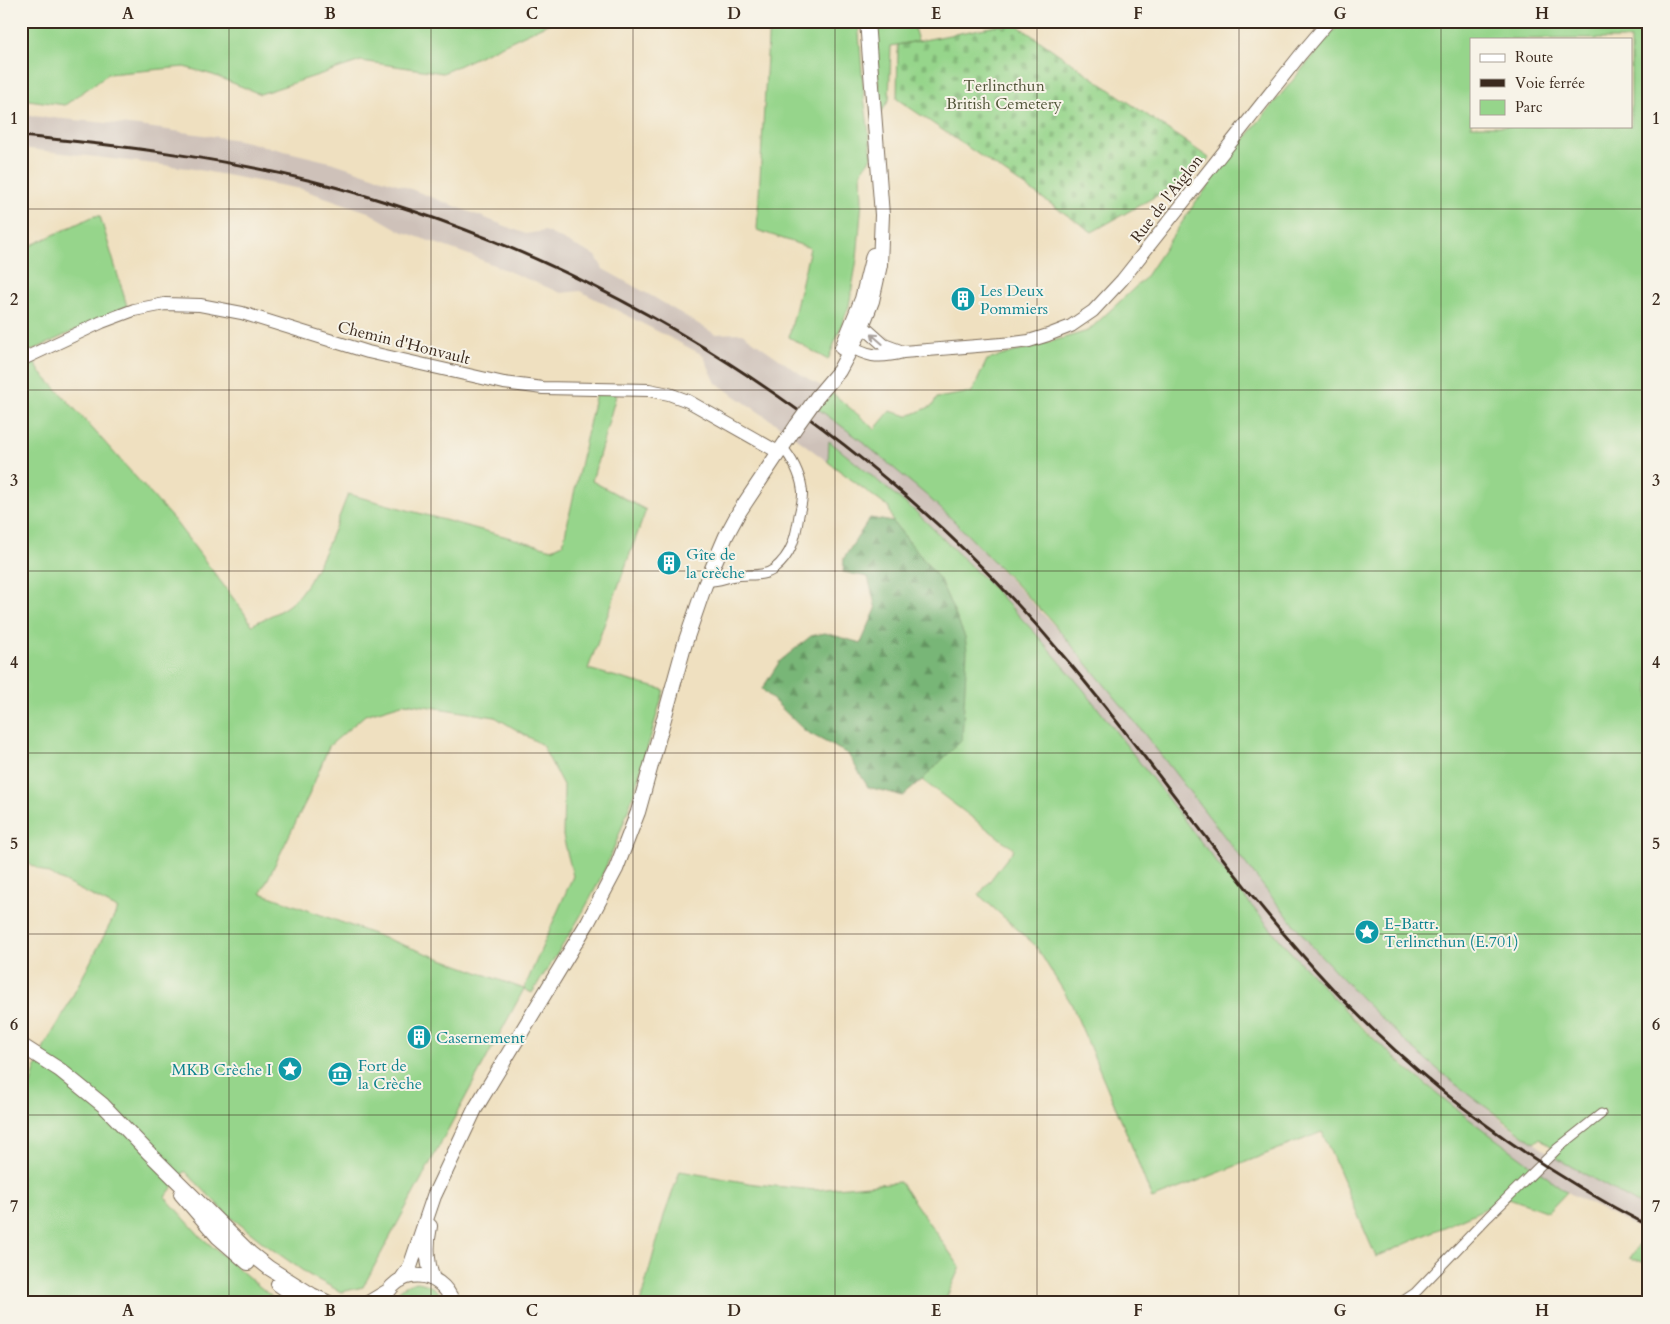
<svg xmlns="http://www.w3.org/2000/svg" width="1670" height="1324" font-family="Cardo,serif">
<style>
.industrial{fill:#cec1b9}
.green{fill:#96d58b;stroke:#688054;fill-rule:evenodd}
.forest{fill:url(#forest-firs);stroke:#5a704a}
.cemetery{fill:url(#cemetery-stones);stroke:#688054}
.lines{fill:none;stroke-linecap:round;stroke-linejoin:round}
.street-casing{stroke:#7a6a57;stroke-width:11}
.secondary-casing{stroke:#7a6a57;stroke-width:14}
.primary-casing{stroke:#7a6a57;stroke-width:16}
.street{stroke:#fff;stroke-width:9}
.secondary{stroke:#fff;stroke-width:12}
.primary{stroke:#fff;stroke-width:14}
.rail{stroke:#3b2a1e;stroke-width:3}
.primary-bridge-casing{stroke:#7a6a57;stroke-width:16;stroke-linecap:butt}
.primary-bridge{stroke:#fff;stroke-width:14}
.oneway{stroke:#a79f9a}
.grid{fill:none;stroke:#3b2a1e;stroke-width:1;stroke-opacity:0.55}
.labels{text-anchor:middle;stroke-width:4;stroke-linejoin:round;paint-order:stroke}
.park-label{font-size:16px;fill:#525539;stroke:#f7f3e8}
.street-label{font-size:16px;fill:#3b2a1e;stroke:#f7f3e8}
.culture-label{font-size:16px;fill:#0d838f;stroke:#f7f3e8;text-anchor:start}
.neatline{fill:none;stroke:#3b2a1e;stroke-width:2}
.grid-label{font-size:16px;text-anchor:middle;font-weight:bold;fill:#3b2a1e}
</style>
<defs>
<pattern id="forest-firs" width="22" height="20" patternUnits="userSpaceOnUse" patternTransform="scale(1.25)"><rect width="22" height="20" fill="#78b677"/><path d="M5 1l3.5 6h-7zM16 11l3.5 6h-7z" fill="#649461"/></pattern>
<pattern id="cemetery-stones" width="16" height="16" patternUnits="userSpaceOnUse" patternTransform="scale(1.25)"><rect width="16" height="16" fill="#96d58b"/><path d="M2 7V4a2 2 0 0 1 4 0v3zM10 15v-3a2 2 0 0 1 4 0v3z" fill="#82b778"/></pattern>
</defs>
<rect width="100%" height="100%" fill="#f7f3e8"/>
<filter id="ink" filterUnits="userSpaceOnUse"><feTurbulence type="fractalNoise" baseFrequency=".02" numOctaves="2"/><feDisplacementMap in="SourceGraphic" scale="10" xChannelSelector="R" yChannelSelector="G"/><feConvolveMatrix kernelMatrix="1 2 1 2 8 2 1 2 1" color-interpolation-filters="sRGB"/></filter>
<filter id="wash" filterUnits="userSpaceOnUse"><feTurbulence type="fractalNoise" baseFrequency=".0096" numOctaves="4" result="noise"/><feDisplacementMap in="SourceGraphic" scale="20" xChannelSelector="R" yChannelSelector="G"/><feGaussianBlur stdDeviation="1.12" result="paint"/><feColorMatrix in="noise" values="0 0 0 0 0 0 0 0 0 0 0 0 0 0 0 0 0 1.4 0 .05"/><feComposite in="paint" operator="in"/></filter>
<g filter="url(#wash)">
<rect width="100%" height="100%" fill="#efe0c0"/>
<path class="industrial" d="M 21,115 L 139,126 L 239,140 L 334,163 L 403,186 L 526,234 L 545,231 L 596,256 L 603,269 L 655,298 L 715,334 L 742,333 L 802,375 L 831,392 L 875,430 L 926,495 L 955,522 L 1065,637 L 1128,713 L 1271,896 L 1312,946 L 1363,1000 L 1411,1047 L 1505,1123 L 1556,1158 L 1649,1210 L 1649,1233 L 1567,1192 L 1465,1116 L 1386,1050 L 1319,983 L 1285,946 L 1231,881 L 1055,656 L 991,586 L 916,512 L 889,508 L 784,429 L 716,383 L 703,355 L 580,291 L 561,293 L 472,256 L 401,231 L 368,212 L 301,189 L 188,168 L 21,148 Z"/>
<path class="green" d="M 21,21 L 554,21 L 443,73 L 361,61 L 260,94 L 213,75 L 184,67 L 108,74 L 65,105 L 21,99 Z
M 769,21 L 858,21 L 864,97 L 872,156 L 861,172 L 862,201 L 857,259 L 849,306 L 828,360 L 789,337 L 810,248 L 757,230 Z
M 873,21 L 912,21 L 918,41 L 891,46 L 889,100 L 881,113 Z
M 1342,21 L 1649,21 L 1649,1210 L 1556,1158 L 1553,1148 L 1540,1138 L 1534,1143 L 1454,1083 L 1411,1047 L 1363,1000 L 1312,946 L 1271,896 L 1128,713 L 1048,617 L 955,522 L 926,495 L 859,439 L 817,408 L 831,392 L 875,429 L 890,411 L 908,416 L 932,406 L 937,398 L 972,392 L 987,360 L 1088,331 L 1144,279 L 1195,203 L 1255,126 ZM 1471,39 L 1631,39 L 1631,126 L 1471,126 Z
M 94,216 L 100,216 L 127,306 L 29,352 L 40,372 L 66,399 L 174,520 L 243,611 L 252,625 C 264,618 279,613 290,604 C 315,583 336,525 348,494 L 552,549 L 563,544 L 596,393 L 617,392 L 592,481 L 646,510 L 588,669 L 664,690 C 647,748 632,808 607,864 C 587,910 559,951 532,993 L 524,989 L 363,1287 L 341,1292 L 309,1275 L 266,1245 L 227,1214 L 185,1171 L 165,1197 L 201,1237 L 279,1303 L 21,1303 L 21,1118 L 35,1070 L 46,1043 L 59,1022 L 118,909 L 21,860 L 21,250 ZM 405,703 L 495,717 L 542,745 L 564,787 L 563,836 L 573,876 L 524,989 L 261,893 L 309,795 L 329,746 L 365,715 Z
M 829,441 L 916,512 L 991,586 L 1037,635 L 1083,689 L 1231,881 L 1285,946 L 1363,1029 L 1406,1068 L 1465,1116 L 1567,1192 L 1548,1212 L 1509,1198 L 1376,1257 L 1322,1132 L 1152,1199 L 1127,1134 L 1071,1003 L 1035,945 L 979,895 L 1014,849 L 922,780 L 962,739 L 940,580 L 893,522 L 889,508 L 828,462 Z
M 680,1171 L 755,1184 L 815,1190 L 900,1182 L 960,1267 L 944,1303 L 640,1303 L 664,1216 Z
M 1648,1232 L 1649,1264 L 1630,1258 Z
M 417,1282 C 431,1284 439,1290 446,1303 L 391,1303 C 397,1290 404,1285 417,1282 Z"/>
<path class="forest" d="M 870,518 L 893,522 L 940,580 L 965,637 L 967,651 L 962,740 L 922,780 L 903,796 L 868,787 L 848,754 L 805,731 L 762,689 L 780,661 L 811,636 L 825,633 L 861,643 L 876,609 L 868,577 L 843,572 L 844,558 Z"/>
<path class="cemetery" d="M 1010,21 L 1011,21 L 1209,158 L 1196,172 L 1190,177 L 1092,232 L 897,99 L 898,45 L 1001,25 L 1004,27 Z"/>
</g>
<g filter="url(#ink)">
<g class="lines">
<defs>
<path id="street" d="M 707,581 C 718,582 726,577 737,576 C 749,574 764,577 774,569 C 792,555 796,536 799,515 C 801,506 804,497 802,488 C 800,474 792,458 782,447
M 1400,1303 L 1415,1293 L 1488,1217 L 1558,1148 L 1601,1114"/>
<path id="secondary" d="M 855,322 L 865,328 L 884,345 L 903,352
M 844,343 C 867,356 877,359 903,352 L 1014,343 L 1029,341 L 1048,335 L 1071,326 L 1093,311 L 1122,280 L 1301,54 L 1329,21
M 21,360 L 102,322 L 134,310 L 165,304 L 200,305 L 242,313 L 368,352 L 504,383 L 543,388 L 649,390 L 669,394 L 688,401 L 778,452"/>
<path id="primary" d="M 842,348 L 862,299 L 873,255
M 817,397 L 839,371 L 859,334 L 872,301 L 880,265 L 882,215 L 867,21
M 21,1045 L 60,1070 L 103,1105 L 148,1152 L 250,1253 L 269,1268 L 312,1295 L 329,1303
M 181,1194 L 218,1237 L 248,1263
M 430,1226 C 426,1245 426,1261 433,1279
M 401,1280 L 410,1267 L 434,1196 L 475,1109 L 588,922 L 616,869 L 638,812 L 685,643 L 705,585 L 726,536 L 739,512 L 797,425
M 278,1284 L 305,1303
M 368,1303 L 388,1291
M 383,1303 C 394,1266 441,1267 453,1303"/>
</defs>
<use href="#street" class="street-casing"/>
<use href="#secondary" class="secondary-casing"/>
<use href="#primary" class="primary-casing"/>
<use href="#street" class="street"/>
<use href="#secondary" class="secondary"/>
<use href="#primary" class="primary"/>
<path class="rail" d="M 21,136 C 119,145 216,157 312,181 C 609,257 876,431 1071,665 C 1160,771 1238,888 1333,989 C 1424,1086 1531,1165 1649,1226"/>
<defs>
<path id="primary-bridge" d="M 797,425 L 817,397"/>
</defs>
<use href="#primary-bridge" class="primary-bridge-casing"/>
<use href="#primary-bridge" class="primary-bridge"/>
</g>
<defs><path id="oneway-shaft" d="M-6 0H5M1.5-3L5.5 0L1.5 3" fill="none" stroke-width="1.6" stroke-linecap="round" stroke-linejoin="round" transform="scale(1.25)"/></defs>
<use class="oneway" href="#oneway-shaft" transform="translate(877 339) rotate(-139)"/>
</g>
<path class="grid" d="M 229,21 L 229,1303M 431,21 L 431,1303M 633,21 L 633,1303M 835,21 L 835,1303M 1037,21 L 1037,1303M 1239,21 L 1239,1303M 1441,21 L 1441,1303M 21,209 L 1649,209M 21,390 L 1649,390M 21,571 L 1649,571M 21,753 L 1649,753M 21,934 L 1649,934M 21,1115 L 1649,1115"/>
<defs>
<symbol id="building-disc" viewBox="-11 -11 22 22"><circle r="9.5" fill="#0f9aa8" stroke="#f7f3e8"/><path d="M-4-6H4V6H1V3H-1V6H-4ZM-2.5-4.3h1.7v1.8h-1.7ZM.8-4.3h1.7v1.8H.8ZM-2.5-1h1.7V.8h-1.7ZM.8-1h1.7V.8H.8Z" fill="#fff"/></symbol>
<symbol id="sight-disc" viewBox="-11 -11 22 22"><circle r="9.5" fill="#0f9aa8" stroke="#f7f3e8"/><path d="M0-6L1.8-2.2L6-1.7L2.9 1.2L3.7 5.4L0 3.3L-3.7 5.4L-2.9 1.2L-6-1.7L-1.8-2.2Z" fill="#fff"/></symbol>
<symbol id="museum-disc" viewBox="-11 -11 22 22"><circle r="9.5" fill="#0f9aa8" stroke="#f7f3e8"/><path d="M0-6L6-3V-2H-6V-3ZM-5-1h2V3h-2ZM-1-1h2V3h-2ZM3-1h2V3H3ZM-6 4H6V6H-6Z" fill="#fff"/></symbol>
</defs>
<g fill-rule="evenodd">
<use href="#building-disc" x="949" y="285" width="28" height="28"/>
<use href="#building-disc" x="655" y="549" width="28" height="28"/>
<use href="#sight-disc" x="1353" y="918" width="28" height="28"/>
<use href="#building-disc" x="405" y="1023" width="28" height="28"/>
<use href="#sight-disc" x="276" y="1055" width="28" height="28"/>
<use href="#museum-disc" x="326" y="1060" width="28" height="28"/>
</g>
<g class="labels">
<g class="park-label">
<text x="1004" y="91">Terlincthun<tspan x="1004" dy="18">British Cemetery</tspan></text>
</g>
<g class="street-label">
<text transform="translate(1166 198) rotate(-52)" y="6">Rue de l'Aiglon</text>
<text transform="translate(404 342) rotate(14)" y="6">Chemin d'Honvault</text>
</g>
<g class="culture-label">
<text x="980" y="296">Les Deux<tspan x="980" dy="18">Pommiers</tspan></text>
<text x="686" y="560">Gîte de<tspan x="686" dy="18">la crèche</tspan></text>
<text x="1384" y="929">E-Battr.<tspan x="1384" dy="18">Terlincthun (E.701)</tspan></text>
<text x="436" y="1043">Casernement</text>
<text x="358" y="1071">Fort de<tspan x="358" dy="18">la Crèche</tspan></text>
<text x="272" y="1075" text-anchor="end">MKB Crèche I</text>
</g>
</g>
<rect width="1670" height="1324" fill="none" stroke="#f7f3e8" stroke-width="55"/>
<rect x="1470" y="38" width="162" height="90" fill="#f7f3e8" stroke="#aca397"/>
<rect x="1480" y="54" width="25" height="8" fill="#ffffff" stroke="#aca397"/>
<text x="1515" y="62" font-size="15" fill="#3b2a1e">Route</text>
<rect x="1480" y="79" width="25" height="8" fill="#3b2a1e" stroke="#aca397"/>
<text x="1515" y="88" font-size="15" fill="#3b2a1e">Voie ferrée</text>
<rect x="1480" y="100" width="25" height="15" fill="#96d58b" stroke="#aca397"/>
<text x="1515" y="112" font-size="15" fill="#3b2a1e">Parc</text>
<rect x="28" y="28" width="1614" height="1268" class="neatline"/>
<g class="grid-label">
<text x="128" y="19">A</text>
<text x="330" y="19">B</text>
<text x="532" y="19">C</text>
<text x="734" y="19">D</text>
<text x="936" y="19">E</text>
<text x="1138" y="19">F</text>
<text x="1340" y="19">G</text>
<text x="1542" y="19">H</text>
<text x="14" y="124">1</text>
<text x="1656" y="124">1</text>
<text x="14" y="305">2</text>
<text x="1656" y="305">2</text>
<text x="14" y="486">3</text>
<text x="1656" y="486">3</text>
<text x="14" y="668">4</text>
<text x="1656" y="668">4</text>
<text x="14" y="849">5</text>
<text x="1656" y="849">5</text>
<text x="14" y="1030">6</text>
<text x="1656" y="1030">6</text>
<text x="14" y="1212">7</text>
<text x="1656" y="1212">7</text>
<text x="128" y="1316">A</text>
<text x="330" y="1316">B</text>
<text x="532" y="1316">C</text>
<text x="734" y="1316">D</text>
<text x="936" y="1316">E</text>
<text x="1138" y="1316">F</text>
<text x="1340" y="1316">G</text>
<text x="1542" y="1316">H</text>
</g>
</svg>
